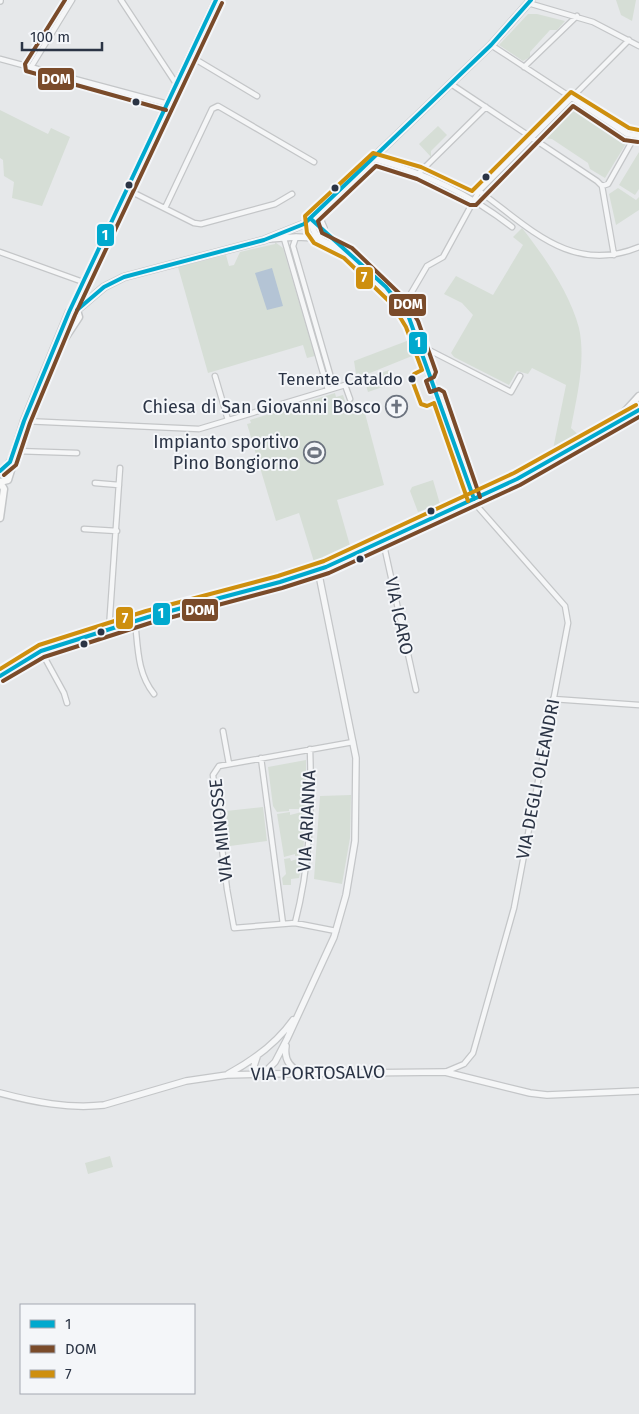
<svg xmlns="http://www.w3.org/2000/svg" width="639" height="1414" font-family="'Fira Sans',sans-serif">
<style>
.green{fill:#d6ded6}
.water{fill:#b4c4d5}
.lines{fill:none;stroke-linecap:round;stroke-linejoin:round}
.minor-casing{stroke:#c4c6c8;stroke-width:7}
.tertiary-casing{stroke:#c4c6c8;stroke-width:8}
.secondary-casing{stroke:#c4c6c8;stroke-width:9}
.minor{stroke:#f5f6f7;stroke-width:4.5}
.tertiary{stroke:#f5f6f7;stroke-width:5.5}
.secondary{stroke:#f8f8f8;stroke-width:6}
.bus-1-casing{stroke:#f4f6f9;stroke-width:8}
.bus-2-casing{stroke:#f4f6f9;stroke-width:8}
.bus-3-casing{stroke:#f4f6f9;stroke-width:8}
.bus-1{stroke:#00a9ce;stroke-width:4}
.bus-2{stroke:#7a4b2a;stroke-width:4}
.bus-3{stroke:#ce8f0e;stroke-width:4}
.bus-dot{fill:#2b3445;stroke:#f4f6f9;stroke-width:2}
.labels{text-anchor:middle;stroke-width:4;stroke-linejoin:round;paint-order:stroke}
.bus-label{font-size:17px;fill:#2b3445;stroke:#f4f6f9;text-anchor:end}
.poi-label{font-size:18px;fill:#2b3445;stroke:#f4f6f9;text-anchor:end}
.street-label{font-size:18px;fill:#2b3445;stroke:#f4f6f9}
.line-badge{stroke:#f4f6f9;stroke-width:2}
.badge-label{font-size:14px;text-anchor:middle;font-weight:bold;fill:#fff}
</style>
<rect width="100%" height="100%" fill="#e6e8ea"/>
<path class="green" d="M 616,0 L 636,0 L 632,21 L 621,15 Z
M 528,14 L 537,14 L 565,21 L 557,30 L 550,30 L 530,52 L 530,57 L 523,61 L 499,45 Z
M 570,106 L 574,106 L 582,112 L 583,116 L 618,139 L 625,139 L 627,142 L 605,178 L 590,169 L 588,163 L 552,139 L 542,138 L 542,135 Z
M 0,110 L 48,134 L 51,128 L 70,137 L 42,206 L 12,198 L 14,182 L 4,176 L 3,160 L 0,158 Z
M 438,126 L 447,135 L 431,151 L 431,157 L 419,144 Z
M 639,152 L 639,189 L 635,195 L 619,185 Z
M 618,188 L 636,200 L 639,197 L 639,210 L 616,225 L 609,194 Z
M 522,228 C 544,256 570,293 579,328 C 586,360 577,396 571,428 L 582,438 L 552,454 L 566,385 L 532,368 L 528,374 L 517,371 L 509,385 L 454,357 L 451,353 L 473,315 L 462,303 L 444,294 L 456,276 L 493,295 L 523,245 L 513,237 Z
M 275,242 L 283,248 L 315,356 L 307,358 L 303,345 L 208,373 L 178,267 L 226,255 L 229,266 L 234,265 L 240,252 L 275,244 Z
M 412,339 L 417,354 L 360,377 L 359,373 L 356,374 L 354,361 Z
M 389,370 L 394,383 L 368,392 L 364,379 Z
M 335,393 L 336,397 L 343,395 L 347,407 L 362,402 L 384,485 L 337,500 L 351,549 L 315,565 L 299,513 L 276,521 L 247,424 L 251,423 L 250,420 Z
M 433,480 L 440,504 L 418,512 L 410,491 L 412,487 Z
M 306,760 L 306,809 L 289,809 L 289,811 L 277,812 L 273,806 L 268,767 Z
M 351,795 L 350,838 L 342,884 L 314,879 L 320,796 Z
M 263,807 L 267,841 L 230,846 L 226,811 Z
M 306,811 L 303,855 L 295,856 L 295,854 L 284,857 L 277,814 L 290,812 L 290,815 Z
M 303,857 L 299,878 L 291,879 L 291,885 L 283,885 L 282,878 L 286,874 L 284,859 L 290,858 L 291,861 Z
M 110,1156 L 113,1167 L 88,1174 L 85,1163 Z"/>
<path class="water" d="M 272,268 L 283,306 L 267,310 L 255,273 Z"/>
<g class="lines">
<defs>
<path id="minor" d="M 121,0 L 177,85
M 528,3 L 593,22 L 639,46
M 491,45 L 627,134 L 639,136
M 190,56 L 257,96
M 0,59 L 168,104
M 31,67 L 72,0
M 524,67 L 577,16
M 451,84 L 597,181 L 602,186 L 614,255
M 374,159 C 425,173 470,194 512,227
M 419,173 L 486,107
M 602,186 L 608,184 L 635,136
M 128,190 L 194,223 L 201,224 L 275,204 L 292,194
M 479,191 C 530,228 572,275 639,247
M 165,208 L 212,109 L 218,106 L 314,162
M 283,235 L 328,390
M 296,237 L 293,246 L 334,388
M 0,252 L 83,282
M 403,307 L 427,266 L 443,257 L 479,191 L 629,40
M 421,349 L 429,350 L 511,392 L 520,376
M 215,376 L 228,420
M 24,421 L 199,429 L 345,385 L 350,399
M 16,451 L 77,453
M 95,483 L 119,485
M 84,529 L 117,531
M 383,541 L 416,690
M 135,621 C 138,647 137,673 154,694
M 109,629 L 120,468
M 41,651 L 64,693 L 67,703
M 553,699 L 639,705
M 223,731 L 229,764
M 261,758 L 283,924
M 295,923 C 310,865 312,809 310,749
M 336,931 L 295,923 L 234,928 L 227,889 L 213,775 L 219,766 L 353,742
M 445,1072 L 464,1064 L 473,1053 L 514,908 L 568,623 L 565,606 L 478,507 L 474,499"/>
<path id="tertiary" d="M 0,1 L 0,0
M 324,207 L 321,221 L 324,228
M 311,219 L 386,287 L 408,315 L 474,499
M 311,219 C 314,242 323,240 342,250
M 269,239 L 296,237 L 318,238
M 70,311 L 216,0
M 286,1046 C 284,1058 289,1067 300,1072
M 257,1057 L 254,1066 L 259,1074
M 264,1073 L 275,1062 L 287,1039 L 334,937 L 346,895 L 355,841 L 356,758 L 318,570
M 228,1074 C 254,1060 276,1044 293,1020
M 0,1093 C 34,1102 69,1109 104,1105 L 186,1081 L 227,1075 L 263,1074 L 445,1072 L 530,1093 L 547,1095 L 639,1091"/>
<path id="secondary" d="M 77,310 L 104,287 L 124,277 L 264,240 L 304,224 L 491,45 L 531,0
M 618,419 L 639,396
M 0,471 L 7,466 L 12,459 L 24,421 L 69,312 L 72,309 L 77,310 L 79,317 L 48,364
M 0,482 L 8,480 L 16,454
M 0,482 L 4,489 L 0,518
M 0,676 L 41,651 L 148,617 L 280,582 L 326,567 L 517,479 L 639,410"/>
</defs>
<use href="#minor" class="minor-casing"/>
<use href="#tertiary" class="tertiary-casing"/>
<use href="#secondary" class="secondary-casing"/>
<use href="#minor" class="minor"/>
<use href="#tertiary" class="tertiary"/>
<use href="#secondary" class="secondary"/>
<defs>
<path id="bus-1" d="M 311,219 L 386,287 L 408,315 L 474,499
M 77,310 L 104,287 L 124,277 L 264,240 L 304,224 L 491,45 L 531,0
M 0,471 L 10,462 L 24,421 L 69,312 L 216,0
M 0,676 L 41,651 L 148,617 L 280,582 L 326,567 L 517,479 L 639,410"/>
<path id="bus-2" d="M 65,0 L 25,64 L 26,71 L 166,110
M 4,475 L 16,465 L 30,423 L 75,315 L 222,3
M 480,497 L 444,392 L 439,389 L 430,392 L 426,381 L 434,377 L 436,372 L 418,321 L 402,296 L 352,248 L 322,233 L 318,221 L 376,166 L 417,179 L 470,205 L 476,205 L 573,106 L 624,140 L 638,142
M 3,681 L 44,657 L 150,623 L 282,588 L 329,573 L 520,485 L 639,417"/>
<path id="bus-3" d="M 468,501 L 434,403 L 427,406 L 421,404 L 412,380 L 414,374 L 422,370 L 406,327 L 392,304 L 344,258 L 314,243 L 307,233 L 305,216 L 373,153 L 421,167 L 472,191 L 571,92 L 629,128 L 639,130
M 0,669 L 39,645 L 146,611 L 278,576 L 324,561 L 514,473 L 636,405"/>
</defs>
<use href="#bus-1" class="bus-1-casing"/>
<use href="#bus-2" class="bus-2-casing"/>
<use href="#bus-3" class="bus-3-casing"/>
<use href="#bus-1" class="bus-1"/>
<use href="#bus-2" class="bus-2"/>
<use href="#bus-3" class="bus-3"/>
</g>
<defs>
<symbol id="church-ring" viewBox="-11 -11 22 22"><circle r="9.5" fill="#f4f6f9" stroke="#6c737f" stroke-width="1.5"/><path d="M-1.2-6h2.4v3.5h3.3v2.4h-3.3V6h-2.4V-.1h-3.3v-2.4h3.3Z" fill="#6c737f"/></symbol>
<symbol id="stadium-ring" viewBox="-11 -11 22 22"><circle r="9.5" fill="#f4f6f9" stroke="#6c737f" stroke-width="1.5"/><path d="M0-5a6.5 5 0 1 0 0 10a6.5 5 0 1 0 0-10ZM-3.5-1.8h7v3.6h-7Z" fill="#6c737f"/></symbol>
</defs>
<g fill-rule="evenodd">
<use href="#church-ring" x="384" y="394" width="25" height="25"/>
<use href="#stadium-ring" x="302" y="440" width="25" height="25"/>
</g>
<g class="bus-dot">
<circle cx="136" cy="102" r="4.5"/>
<circle cx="486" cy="177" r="4.5"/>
<circle cx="129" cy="185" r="4.5"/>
<circle cx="335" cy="188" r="4.5"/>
<circle cx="412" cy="379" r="4.5"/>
<circle cx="431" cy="511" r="4.5"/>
<circle cx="360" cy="559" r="4.5"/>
<circle cx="101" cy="632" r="4.5"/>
<circle cx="84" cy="644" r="4.5"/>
</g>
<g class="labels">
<g class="bus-label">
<text x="403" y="385">Tenente Cataldo</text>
</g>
<g class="poi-label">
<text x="381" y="413">Chiesa di San Giovanni Bosco</text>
<text x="299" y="448">Impianto sportivo<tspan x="299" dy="21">Pino Bongiorno</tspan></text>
</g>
<g class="street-label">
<text transform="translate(399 616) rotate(78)" y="6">VIA ICARO</text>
<text transform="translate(538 779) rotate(-79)" y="6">VIA DEGLI OLEANDRI</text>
<text transform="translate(307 821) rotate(-87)" y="6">VIA ARIANNA</text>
<text transform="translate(221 830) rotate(-96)" y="6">VIA MINOSSE</text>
<text transform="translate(318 1073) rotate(-1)" y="6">VIA PORTOSALVO</text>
</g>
</g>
<g class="line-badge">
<rect x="37" y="67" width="38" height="24" rx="5" fill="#7a4b2a"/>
<rect x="96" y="223" width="19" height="24" rx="5" fill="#00a9ce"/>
<rect x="355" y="266" width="19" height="24" rx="5" fill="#ce8f0e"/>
<rect x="388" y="293" width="39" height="24" rx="5" fill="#7a4b2a"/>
<rect x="408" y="331" width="20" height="24" rx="5" fill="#00a9ce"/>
<rect x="181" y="598" width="38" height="24" rx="5" fill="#7a4b2a"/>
<rect x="152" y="602" width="19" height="24" rx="5" fill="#00a9ce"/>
<rect x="115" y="606" width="19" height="24" rx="5" fill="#ce8f0e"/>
</g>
<g class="badge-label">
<text x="56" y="84">DOM</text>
<text x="105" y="240">1</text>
<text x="364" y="282">7</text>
<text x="408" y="309">DOM</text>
<text x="418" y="347">1</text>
<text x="200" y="615">DOM</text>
<text x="161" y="618">1</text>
<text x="125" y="623">7</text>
</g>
<rect x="20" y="1304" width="175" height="90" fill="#f4f6f9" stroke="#a4a8b1"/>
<rect x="30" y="1320" width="25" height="8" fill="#00a9ce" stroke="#a4a8b1"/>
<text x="65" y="1329" font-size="15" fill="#2b3445">1</text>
<rect x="30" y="1345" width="25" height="8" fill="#7a4b2a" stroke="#a4a8b1"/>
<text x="65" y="1354" font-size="15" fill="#2b3445">DOM</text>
<rect x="30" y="1370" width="25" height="8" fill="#ce8f0e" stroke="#a4a8b1"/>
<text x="65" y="1379" font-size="15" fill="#2b3445">7</text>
<path d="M22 42v8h80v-8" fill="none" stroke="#2b3445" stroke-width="2.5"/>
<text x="30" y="42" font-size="15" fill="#2b3445" stroke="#f4f6f9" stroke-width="4" paint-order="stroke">100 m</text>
</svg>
